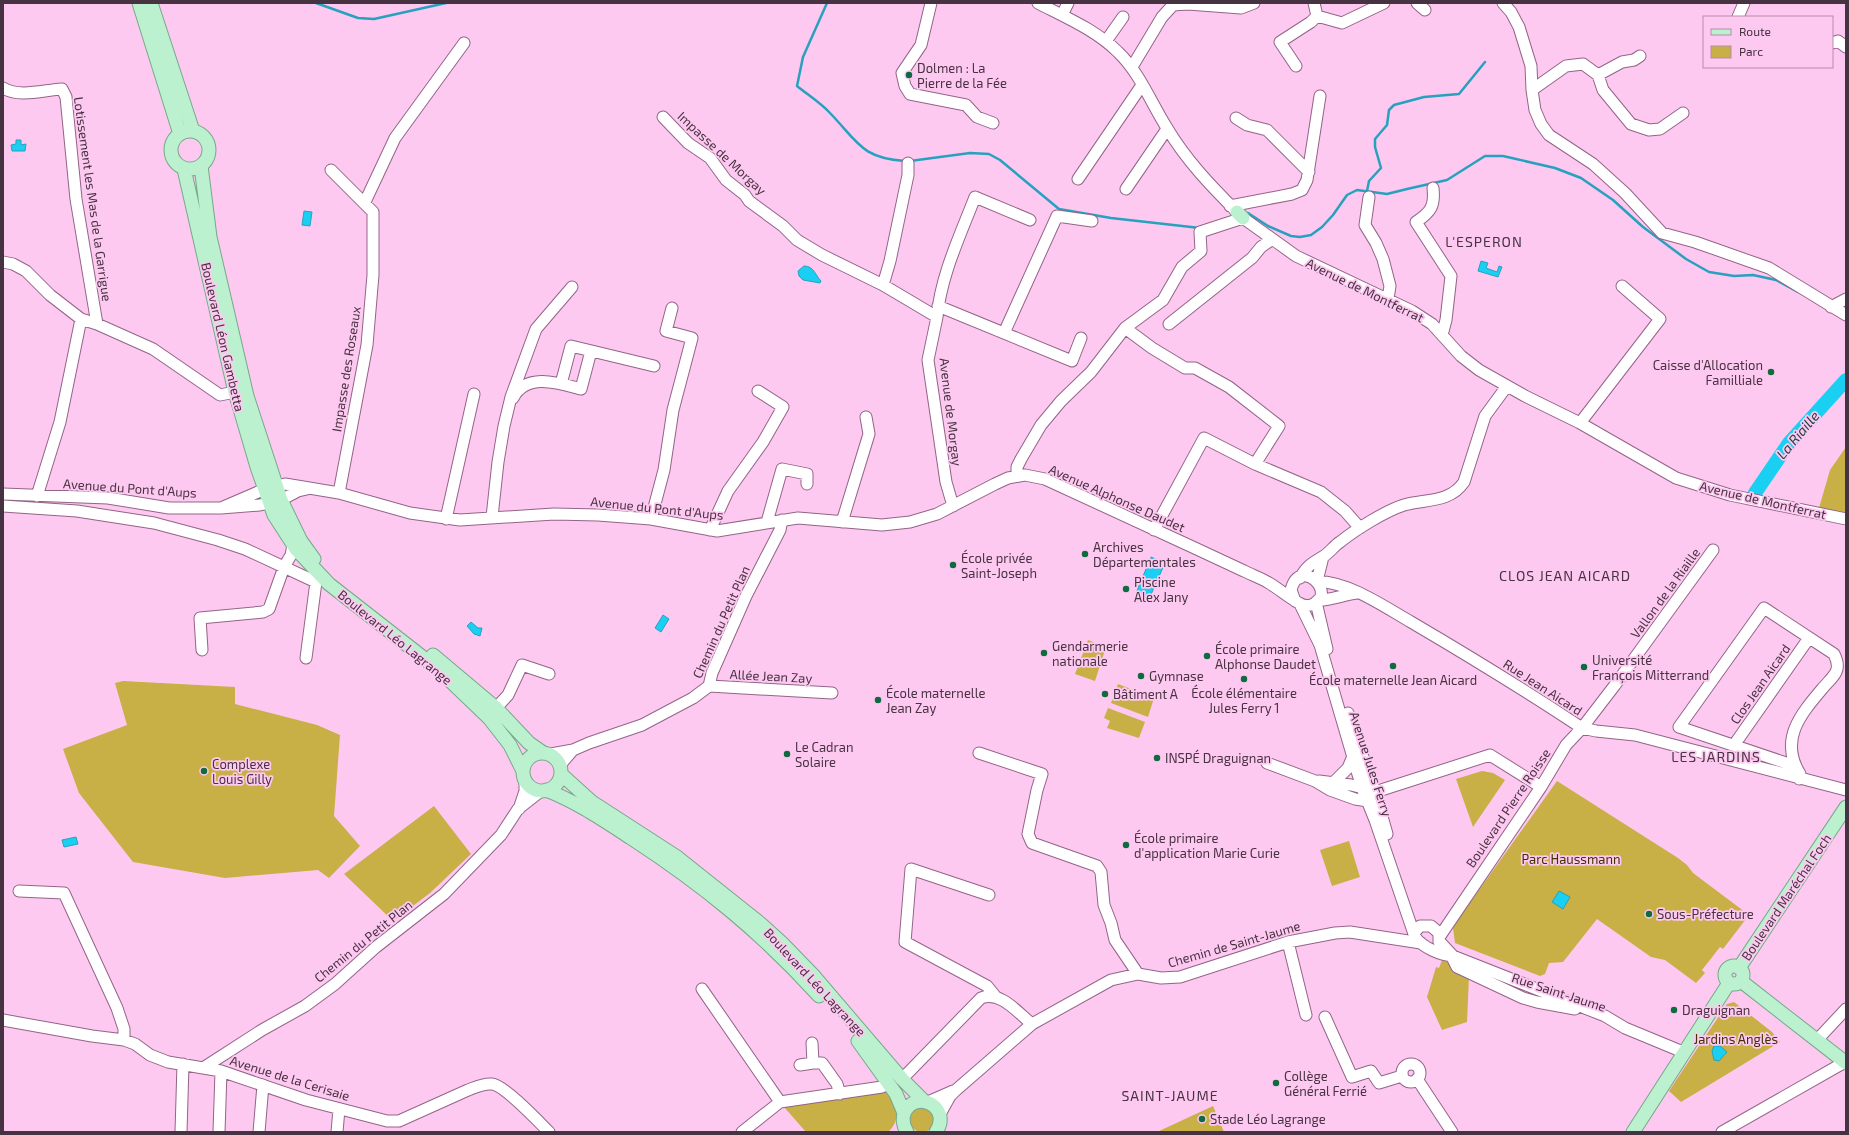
<svg xmlns="http://www.w3.org/2000/svg" width="1849" height="1135" font-family="'Exo 2',sans-serif">
<style>
.green{fill:#c8af46}
.water{fill:#19d0f3;stroke:#27a1be}
.lines{fill:none;stroke-linecap:round;stroke-linejoin:round}
.stream{stroke:#27a1be;stroke-width:2.5}
.river{stroke:#19d0f3;stroke-width:14}
.minor-casing{stroke:#936487;stroke-width:13}
.major-casing{stroke:#76a88a;stroke-width:15}
.minor{stroke:#fff;stroke-width:11}
.major{stroke:#bcf1d0;stroke-width:13}
.poi-dot{fill:#0f6b3f;stroke:#fec9f0;stroke-width:1.5}
.labels{text-anchor:middle;stroke-width:3.5;stroke-linejoin:round;paint-order:stroke}
.poi-label{font-size:13px;fill:#473242;stroke:#fec9f0;text-anchor:start}
.street-label{font-size:13px;fill:#473242;stroke:#fec9f0}
.park-label{font-size:13px;fill:#3d3200;stroke:#fec9f0}
.neighbourhood-label{font-size:14px;letter-spacing:1px;fill:#473242;stroke:#fec9f0}
.water-label{font-size:14px;font-style:italic;fill:#284248;stroke:#fec9f0}
</style>
<rect width="100%" height="100%" fill="#fec9f0"/>
<path class="green" d="M 1846,447 L 1846,516 L 1819,508 L 1830,470 Z
M 1088,640 L 1106,647 L 1095,681 L 1075,674 Z
M 123,681 L 235,687 L 235,704 L 317,725 L 340,735 L 334,816 L 360,846 L 329,878 L 318,870 L 225,878 L 133,862 L 79,793 L 63,749 L 127,725 L 115,683 Z
M 1118,684 L 1154,698 L 1148,717 L 1111,703 Z
M 1108,708 L 1145,722 L 1139,738 L 1107,728 L 1110,721 L 1104,718 Z
M 1482,771 L 1493,773 L 1505,780 L 1473,827 L 1456,779 Z
M 1557,781 L 1678,858 L 1687,865 L 1693,873 L 1749,915 L 1723,949 L 1720,947 L 1702,970 L 1705,973 L 1696,983 L 1665,960 L 1651,957 L 1597,919 L 1563,962 L 1549,963 L 1545,974 L 1540,976 L 1455,943 L 1453,928 L 1459,918 Z
M 434,806 L 471,854 L 430,893 L 393,921 L 344,874 Z
M 1349,841 L 1360,877 L 1332,886 L 1320,850 Z
M 1442,960 L 1453,964 L 1469,976 L 1467,1022 L 1442,1030 L 1427,997 L 1436,967 L 1439,968 Z
M 1734,1002 L 1772,1032 L 1780,1042 L 1681,1102 L 1669,1091 L 1727,1004 Z
M 886,1091 C 895,1105 903,1118 888,1132 L 806,1132 L 784,1107 Z
M 1213,1106 L 1224,1132 L 1157,1132 Z
M910 1120a12 12 0 1 1 24 0a12 12 0 1 1-24 0Z"/>
<path class="water" d="M 16,140 L 21,140 L 21,145 L 26,144 L 25,151 L 12,151 L 11,145 L 16,144 Z
M 304,211 L 312,212 L 310,226 L 302,225 Z
M 1481,261 L 1488,263 L 1486,268 L 1497,272 L 1499,266 L 1502,267 L 1498,277 L 1478,271 Z
M 804,266 C 814,266 815,275 821,281 L 820,283 L 803,280 L 799,276 L 798,271 Z
M 1151,557 L 1165,563 L 1149,599 L 1136,593 Z
M 663,615 L 669,619 L 661,632 L 655,628 Z
M 471,622 L 478,628 L 482,628 L 480,636 L 474,634 L 467,626 Z
M 76,837 L 78,844 L 64,847 L 62,840 Z
M 1559,891 L 1570,897 L 1563,909 L 1552,902 Z
M 1714,1046 L 1720,1046 L 1727,1052 L 1719,1061 L 1714,1060 L 1712,1051 Z"/>
<g class="lines">
<path class="stream" d="M 316,3 L 358,18 L 374,19 L 446,3
M 827,3 L 803,57 L 797,86 C 808,95 821,103 830,113 C 858,142 861,158 905,161
M 910,161 L 970,153 L 989,154 L 1000,160 L 1059,209 L 1111,218 L 1200,228
M 1367,191 L 1369,181 L 1381,168 L 1375,147 L 1375,139 L 1387,125 L 1389,110 L 1394,105 L 1424,97 L 1459,94 L 1485,62
M 1245,214 L 1248,213 L 1268,226 L 1291,236 L 1300,237 L 1311,235 L 1322,227 L 1333,215 L 1347,195 L 1357,190 L 1387,194 L 1407,189 L 1447,180 L 1485,156 L 1503,156 L 1555,168 L 1581,178 L 1613,200 L 1643,227 L 1686,259 L 1709,272 L 1734,276 L 1753,275 L 1776,280 L 1798,292"/>
<path class="river" d="M 1755,493 L 1789,443 L 1846,380"/>
<defs>
<path id="minor" d="M 931,3 L 921,45 L 902,73 L 905,86 L 910,94 L 966,105 L 977,117 L 993,123
M 1038,3 C 1065,17 1096,30 1118,52 C 1140,73 1151,103 1167,128 C 1186,160 1211,186 1237,212
M 1417,3 L 1425,10
M 1503,3 L 1511,12 L 1519,27 L 1531,66 L 1532,90 L 1535,110 L 1541,124 L 1549,135 L 1593,164 L 1625,193 L 1662,233 L 1695,242 L 1769,268 L 1846,315
M 1062,15 L 1068,3
M 1317,16 L 1342,23 L 1384,3
M 1738,17 L 1744,3
M 1106,41 L 1123,17
M 1832,43 L 1838,41 L 1846,47
M 1296,66 L 1280,42 L 1311,22 L 1317,16 L 1314,3
M 1132,67 L 1162,17 L 1173,5 L 1188,4 L 1241,8 L 1254,3
M 1598,75 L 1603,90 L 1631,124 L 1649,130 L 1660,129 L 1683,113
M 3,88 C 19,98 44,90 62,89 L 66,97 L 76,199 L 97,324
M 1532,90 L 1566,66 L 1583,64 L 1598,75 L 1622,62 L 1634,60 L 1640,56
M 663,117 L 688,143 L 710,158 L 726,180 L 745,195 L 749,201 L 783,226 L 797,240 L 822,255 L 883,285
M 1236,118 L 1247,125 L 1267,130 L 1309,172
M 908,163 L 908,175 L 890,261 L 883,285 L 937,317 L 928,360 L 946,482 L 953,506
M 331,170 L 373,212 L 373,275 L 367,345 L 339,493
M 1078,179 L 1142,85
M 1433,188 C 1435,206 1431,212 1416,222 L 1451,276 L 1446,320 L 1442,335
M 1126,189 L 1167,129
M 1369,197 L 1365,225 L 1376,243 L 1383,259 L 1390,286 L 1388,299
M 365,202 L 395,138 L 464,43
M 1230,206 L 1292,194 L 1302,190 L 1307,180 L 1320,96
M 3,262 L 13,264 L 26,271 L 50,295 L 81,319 L 97,324 L 153,349 L 220,395 L 235,392
M 938,306 L 1072,361 L 1081,338
M 1831,307 L 1846,299
M 937,317 C 941,275 960,236 975,197 L 1030,220
M 1169,324 L 1252,258 L 1261,247 L 1271,240
M 1125,328 L 1152,348 L 1185,368 L 1195,368 L 1229,387 L 1279,426 L 1255,464
M 1004,333 L 1057,216 L 1092,221
M 561,384 L 571,346 L 654,366
M 513,398 C 526,372 559,383 581,389 L 591,351
M 1580,423 L 1660,319 L 1622,286
M 1017,476 L 1017,467 L 1021,459 L 1041,425 L 1061,401 L 1091,372 L 1125,328 L 1163,300 L 1182,267 L 1201,251 L 1200,232 L 1243,218 L 1296,256 L 1412,311 L 1432,324 L 1461,356 L 1479,370 L 1525,396 L 1580,423 L 1676,478 L 1730,495 L 1846,519
M 3,494 L 108,498 L 169,508 L 221,508 L 260,505 L 281,500 L 298,491 L 307,489
M 37,496 L 60,422 L 81,319
M 3,506 L 77,511 L 154,523 L 218,540 L 245,549 L 316,582
M 221,508 L 265,489 L 285,484 L 339,493 L 410,513 L 460,520 L 554,514 L 598,515 L 651,519 L 717,531 L 798,518 L 882,525 L 910,522 L 937,514 L 995,484 L 1008,478 L 1025,475 L 1045,479 C 1112,510 1178,540 1244,571 C 1252,575 1261,578 1269,583 C 1279,589 1288,597 1299,603 C 1302,605 1307,606 1311,605 C 1340,596 1300,554 1291,590 L 1295,601
M 492,517 L 498,462 L 504,426 L 511,397 L 536,329 L 572,287
M 446,519 L 474,394
M 651,519 L 664,470 L 673,410 L 692,338 L 666,331 L 672,308
M 767,522 L 782,469 L 807,474 L 807,484
M 842,522 L 869,434 L 866,417
M 710,530 L 728,491 L 763,442 L 783,407 L 758,391
M 1154,530 L 1204,438 L 1255,464 L 1321,492 L 1345,511 L 1360,528
M 1300,578 C 1307,565 1313,563 1324,556 C 1330,552 1334,546 1340,542 C 1355,530 1385,511 1404,505 C 1425,499 1450,503 1464,482 L 1485,416 L 1507,386
M 1317,581 C 1351,583 1383,606 1411,622 C 1469,656 1526,691 1582,728 L 1596,731 L 1635,735 L 1846,790
M 1317,581 L 1323,557
M 1318,600 C 1329,601 1345,594 1358,593
M 1316,602 L 1327,649
M 1300,604 L 1320,645 L 1362,788 L 1375,820 L 1415,937 C 1423,948 1441,955 1453,956
M 202,650 L 200,618 L 263,612 L 269,609 L 284,567 L 291,555 L 293,545
M 306,658 L 316,582 L 321,577
M 709,686 L 832,693
M 496,708 L 508,695 L 522,665 L 549,674
M 1348,713 L 1375,792 L 1387,834
M 1734,745 L 1809,638
M 979,753 L 1042,774 L 1037,790 L 1028,834 L 1032,843 L 1097,866 L 1101,872 L 1104,905 L 1111,923 L 1115,940 L 1138,974
M 551,754 L 573,750 L 589,743 L 642,725 L 693,698 L 709,686 L 712,673 L 746,596 L 780,530 L 782,520
M 1267,763 L 1315,781 L 1330,790 L 1355,799 L 1368,801 L 1371,797
M 560,765 L 573,750
M 1795,766 L 1679,727 L 1764,608 L 1834,654 C 1837,660 1839,666 1836,672 C 1833,678 1826,684 1822,689 C 1800,715 1779,740 1800,774 L 1799,779
M 1319,781 L 1351,785 L 1367,789
M 1333,783 L 1348,768 L 1353,756
M 1375,792 L 1490,755 L 1541,787
M 519,809 L 525,791 L 525,781
M 19,891 L 64,893 L 117,1008 L 124,1029 L 124,1040
M 989,895 L 911,869 L 905,942 L 987,986 L 996,997
M 1414,933 L 1420,926 L 1431,926 L 1439,933 L 1439,942
M 1440,936 L 1541,787 L 1566,745 L 1582,728 L 1615,685 L 1713,550
M 1439,941 L 1453,956 L 1605,1016 L 1625,1028 L 1683,1052
M 1288,942 L 1306,1015
M 1451,955 L 1457,967 L 1523,998 L 1537,1002 L 1575,1009
M 702,989 L 780,1102
M 1325,1017 L 1352,1077 L 1371,1071 L 1379,1083 L 1402,1076
M 3,1020 L 92,1036 L 124,1040 L 135,1044 L 150,1055 L 168,1062 L 221,1071 L 306,1100 L 387,1121 L 399,1121 L 468,1090 C 476,1087 484,1083 492,1084 C 504,1085 539,1122 549,1132
M 1817,1040 L 1846,1009
M 812,1043 L 813,1063 L 822,1063 L 837,1084 L 840,1094
M1402 1073a9 9 0 1 1 18 0a9 9 0 1 1-18 0Z
M 800,1065 L 813,1063
M 203,1068 L 262,1030 L 305,1006 L 335,984 L 376,947 L 444,894 L 501,835 L 518,809 L 541,791
M 902,1079 L 981,998 C 1000,990 1018,1013 1032,1024
M 1417,1079 L 1452,1132
M 928,1102 L 953,1091
M 940,1114 L 950,1096 L 956,1090 L 1032,1024 L 1111,980 L 1138,974 L 1161,978 L 1180,977 L 1288,942 L 1335,933 L 1350,932 L 1421,943
M 181,1132 L 183,1064
M 219,1132 L 221,1071
M 259,1132 L 263,1085
M 337,1132 L 339,1109
M 742,1132 L 780,1102 L 882,1087
M 1722,1132 L 1845,1062"/>
<path id="major" d="M 139,3 L 180,134
M 151,3 L 193,131
M171 150a19 19 0 1 1 38 0a19 19 0 1 1-38 0Z
M 201,166 L 210,237 L 247,396 L 281,500 L 301,541 L 314,559
M 184,169 L 235,392 L 257,467 L 274,515 L 296,549 L 329,584 L 439,670 L 489,718 L 510,745 L 522,769
M 1237,212 L 1243,218
M 433,655 L 496,708 L 529,743 L 542,752
M523 772a19 19 0 1 1 38 0a19 19 0 1 1-38 0Z
M 561,774 L 592,802 L 677,857 L 761,924 L 782,943 L 813,975 L 902,1079 L 925,1102
M 546,790 C 577,802 603,820 631,838 C 703,885 761,932 819,996
M1725 975a9 9 0 1 1 18 0a9 9 0 1 1-18 0Z
M 1739,968 L 1846,807
M 1741,981 L 1846,1063
M 858,1041 L 896,1094 L 904,1113
M 907,1132 C 903,1126 902,1118 905,1111 C 918,1089 952,1108 936,1132
M 1633,1132 L 1729,983"/>
</defs>
<use href="#minor" class="minor-casing"/>
<use href="#major" class="major-casing"/>
<use href="#minor" class="minor"/>
<use href="#major" class="major"/>
</g>
<g class="poi-dot">
<circle cx="909" cy="75" r="4"/>
<circle cx="1771" cy="372" r="4"/>
<circle cx="1085" cy="554" r="4"/>
<circle cx="953" cy="565" r="4"/>
<circle cx="1126" cy="589" r="4"/>
<circle cx="1044" cy="653" r="4"/>
<circle cx="1207" cy="656" r="4"/>
<circle cx="1393" cy="666" r="4"/>
<circle cx="1584" cy="667" r="4"/>
<circle cx="1141" cy="676" r="4"/>
<circle cx="1244" cy="679" r="4"/>
<circle cx="1105" cy="694" r="4"/>
<circle cx="878" cy="700" r="4"/>
<circle cx="787" cy="754" r="4"/>
<circle cx="1157" cy="758" r="4"/>
<circle cx="204" cy="771" r="4"/>
<circle cx="1126" cy="845" r="4"/>
<circle cx="1649" cy="914" r="4"/>
<circle cx="1674" cy="1010" r="4"/>
<circle cx="1276" cy="1083" r="4"/>
<circle cx="1202" cy="1119" r="4"/>
</g>
<g class="labels">
<g class="poi-label">
<text x="917" y="73">Dolmen : La<tspan x="917" dy="15">Pierre de la Fée</tspan></text>
<text x="1763" y="370" text-anchor="end">Caisse d'Allocation<tspan x="1763" dy="15">Familliale</tspan></text>
<text x="1093" y="552">Archives<tspan x="1093" dy="15">Départementales</tspan></text>
<text x="961" y="563">École privée<tspan x="961" dy="15">Saint-Joseph</tspan></text>
<text x="1134" y="587">Piscine<tspan x="1134" dy="15">Alex Jany</tspan></text>
<text x="1052" y="651">Gendarmerie<tspan x="1052" dy="15">nationale</tspan></text>
<text x="1215" y="654">École primaire<tspan x="1215" dy="15">Alphonse Daudet</tspan></text>
<text x="1592" y="665">Université<tspan x="1592" dy="15">François Mitterrand</tspan></text>
<text x="1149" y="681">Gymnase</text>
<text x="1393" y="685" text-anchor="middle">École maternelle Jean Aicard</text>
<text x="886" y="698">École maternelle<tspan x="886" dy="15">Jean Zay</tspan></text>
<text x="1244" y="698" text-anchor="middle">École élémentaire<tspan x="1244" dy="15">Jules Ferry 1</tspan></text>
<text x="1113" y="699">Bâtiment A</text>
<text x="795" y="752">Le Cadran<tspan x="795" dy="15">Solaire</tspan></text>
<text x="1165" y="763">INSPÉ Draguignan</text>
<text x="212" y="769">Complexe<tspan x="212" dy="15">Louis Gilly</tspan></text>
<text x="1134" y="843">École primaire<tspan x="1134" dy="15">d'application Marie Curie</tspan></text>
<text x="1657" y="919">Sous-Préfecture</text>
<text x="1682" y="1015">Draguignan</text>
<text x="1284" y="1081">Collège<tspan x="1284" dy="15">Général Ferrié</tspan></text>
<text x="1210" y="1124">Stade Léo Lagrange</text>
</g>
<g class="street-label">
<text transform="translate(722 153) rotate(43)" y="5">Impasse de Morgay</text>
<text transform="translate(93 199) rotate(82)" y="5">Lotissement les Mas de la Garrigue</text>
<text transform="translate(1365 290) rotate(26)" y="5">Avenue de Montferrat</text>
<text transform="translate(223 337) rotate(77)" y="5">Boulevard Léon Gambetta</text>
<text transform="translate(346 369) rotate(-81)" y="5">Impasse des Roseaux</text>
<text transform="translate(951 412) rotate(83)" y="5">Avenue de Morgay</text>
<text transform="translate(130 488) rotate(4)" y="5">Avenue du Pont d'Aups</text>
<text transform="translate(1117 498) rotate(24)" y="5">Avenue Alphonse Daudet</text>
<text transform="translate(1763 500) rotate(13)" y="5">Avenue de Montferrat</text>
<text transform="translate(657 508) rotate(6)" y="5">Avenue du Pont d'Aups</text>
<text transform="translate(1665 593) rotate(-54)" y="5">Vallon de la Riaille</text>
<text transform="translate(721 622) rotate(-66)" y="5">Chemin du Petit Plan</text>
<text transform="translate(395 637) rotate(39)" y="5">Boulevard Léo Lagrange</text>
<text transform="translate(771 676) rotate(3)" y="5">Allée Jean Zay</text>
<text transform="translate(1760 684) rotate(-55)" y="5">Clos Jean Aicard</text>
<text transform="translate(1543 687) rotate(33)" y="5">Rue Jean Aicard</text>
<text transform="translate(1371 764) rotate(72)" y="5">Avenue Jules Ferry</text>
<text transform="translate(1508 808) rotate(-56)" y="5">Boulevard Pierre Roisse</text>
<text transform="translate(1786 897) rotate(-56)" y="5">Boulevard Maréchal Foch</text>
<text transform="translate(363 941) rotate(-39)" y="5">Chemin du Petit Plan</text>
<text transform="translate(1234 944) rotate(-16)" y="5">Chemin de Saint-Jaume</text>
<text transform="translate(815 982) rotate(47)" y="5">Boulevard Léo Lagrange</text>
<text transform="translate(1559 992) rotate(18)" y="5">Rue Saint-Jaume</text>
<text transform="translate(290 1078) rotate(17)" y="5">Avenue de la Cerisaie</text>
</g>
<g class="park-label">
<text x="1571" y="864">Parc Haussmann</text>
<text x="1736" y="1044">Jardins Anglès</text>
</g>
<g class="neighbourhood-label">
<text x="1484" y="247">L'ESPERON</text>
<text x="1565" y="581">CLOS JEAN AICARD</text>
<text x="1716" y="762">LES JARDINS</text>
<text x="1170" y="1101">SAINT-JAUME</text>
</g>
<g class="water-label">
<text transform="translate(1798 435) rotate(-50)" y="5">La Riaille</text>
</g>
</g>
<rect width="1849" height="1135" fill="none" stroke="#473242" stroke-width="8"/>
<rect x="1703" y="16" width="130" height="52" fill="#fec9f0" stroke="#b58daa"/>
<rect x="1711" y="29" width="20" height="6" fill="#bcf1d0" stroke="#b58daa"/>
<text x="1739" y="36" font-size="12" fill="#473242">Route</text>
<rect x="1711" y="46" width="20" height="12" fill="#c8af46" stroke="#b58daa"/>
<text x="1739" y="56" font-size="12" fill="#473242">Parc</text>
</svg>
